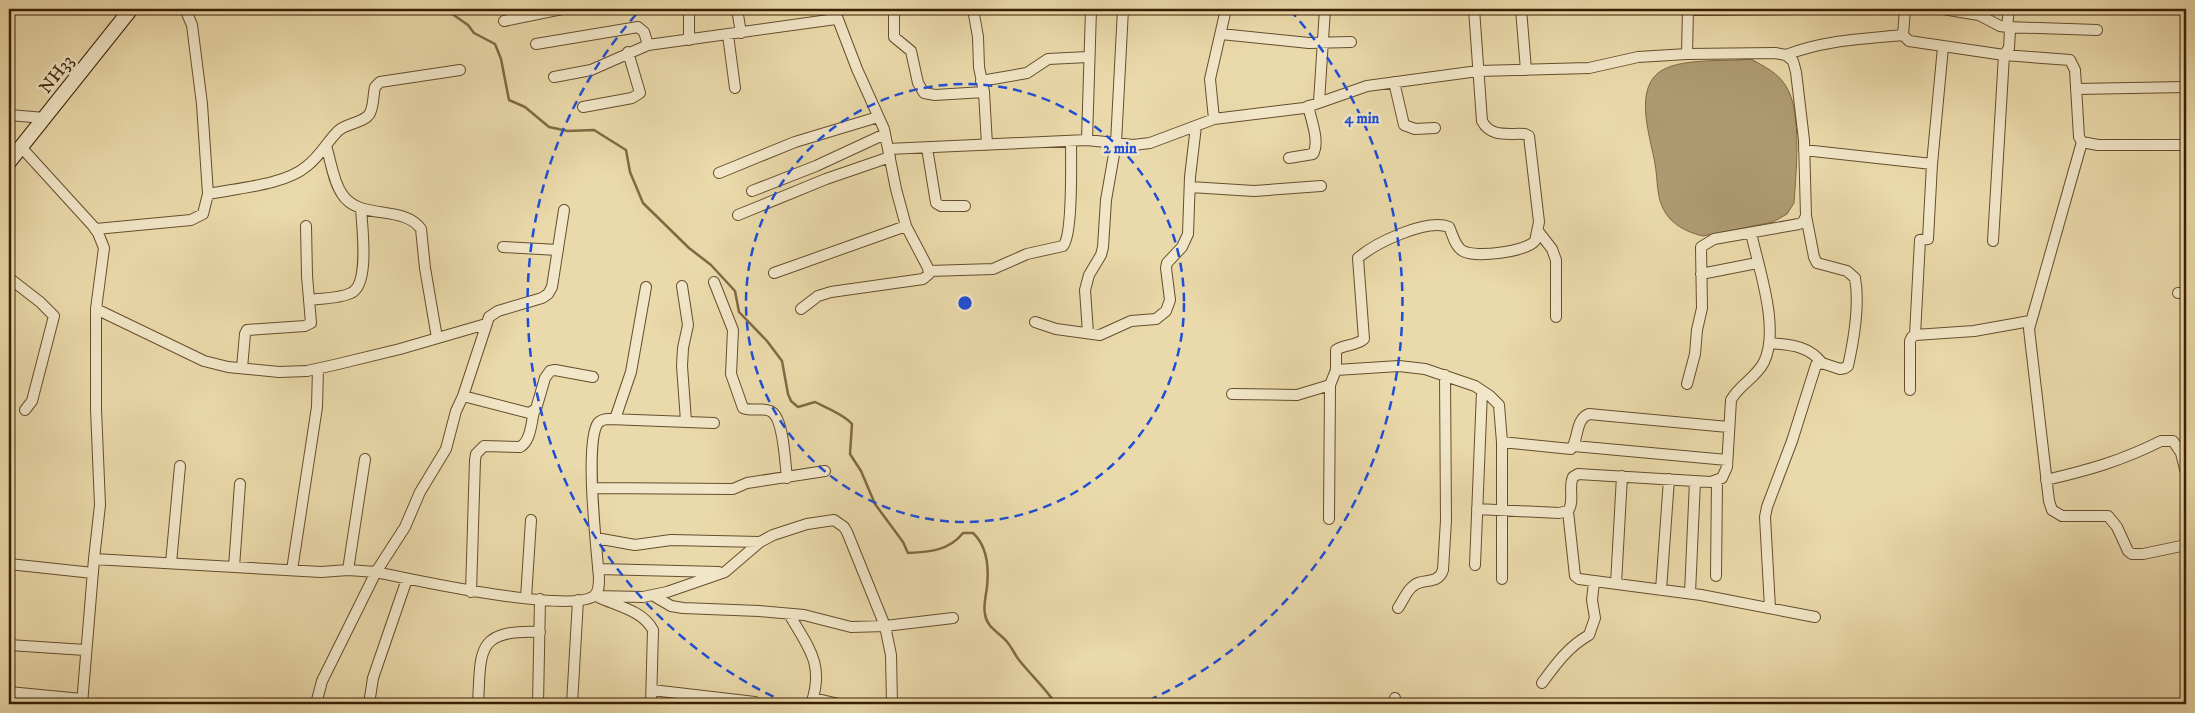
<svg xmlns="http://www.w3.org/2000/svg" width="2195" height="713" font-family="'IM FELL DW Pica',serif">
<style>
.water{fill:#ae9a71;stroke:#7f6945}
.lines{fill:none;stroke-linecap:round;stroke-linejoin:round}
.stream{stroke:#7f6945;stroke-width:2.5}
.minor-casing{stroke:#654e2d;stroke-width:12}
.secondary-casing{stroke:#391f03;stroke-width:16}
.minor{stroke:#f1e6c8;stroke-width:10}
.secondary{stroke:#f1e6c8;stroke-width:14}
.ring{fill:none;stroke:#1d4ed8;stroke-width:2.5;stroke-dasharray:9 6}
.labels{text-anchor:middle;stroke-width:5;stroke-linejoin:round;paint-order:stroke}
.street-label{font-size:18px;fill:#391f03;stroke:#f1e6c8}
.centre{fill:#1d4ed8;stroke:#f1e6c8;stroke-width:2.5}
.ring-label{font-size:15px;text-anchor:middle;font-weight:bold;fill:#1d4ed8;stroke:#f1e6c8;stroke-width:5;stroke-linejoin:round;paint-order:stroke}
</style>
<rect width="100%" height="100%" fill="#ead9aa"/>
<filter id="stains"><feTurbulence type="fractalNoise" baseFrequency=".004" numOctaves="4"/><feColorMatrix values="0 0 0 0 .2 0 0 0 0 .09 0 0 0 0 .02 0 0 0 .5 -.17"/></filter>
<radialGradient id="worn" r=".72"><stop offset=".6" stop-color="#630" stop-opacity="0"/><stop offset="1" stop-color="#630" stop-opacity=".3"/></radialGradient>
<path class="water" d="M 1751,59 C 1765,67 1779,73 1787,88 C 1802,113 1796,174 1794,203 L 1787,214 L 1773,222 L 1703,236 C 1689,233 1672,225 1665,212 C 1656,198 1658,180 1655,164 C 1651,139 1634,93 1658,73 C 1678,57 1726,62 1751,59 Z"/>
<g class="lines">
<path class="stream" d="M 445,9 L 468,25 L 474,33 L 495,44 L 501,59 L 509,100 L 525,107 L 549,127 L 568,131 L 594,130 L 626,150 L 630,172 L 643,203 L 689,248 L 711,265 L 735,291 L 739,312 L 767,341 L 782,361 L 788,394 L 791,401 L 798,407 L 815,402 C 827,408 845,415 852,424 L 850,454 L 861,471 L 875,504 L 903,542 L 908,553 C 928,552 949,551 963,533 L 973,533 C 987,546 989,568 987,587 C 986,596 983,605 985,614 C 987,629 1000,632 1008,643 C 1012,648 1015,655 1019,660 C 1031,675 1045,688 1056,704"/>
<defs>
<path id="minor" d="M 737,9 L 741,33
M 894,9 L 894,37 L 911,51 L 918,83 L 924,93 L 935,95 L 984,92
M 973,9 L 978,37 L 979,67 L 984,92 L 987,145
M 1521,9 L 1526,70
M 1905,9 L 1903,35 L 1909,41 L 2004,55 L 2070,60 L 2075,70 L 2079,137 L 2082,142 L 2098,145 L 2186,145
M 1943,9 L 1979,15 L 2000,26 L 2007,27 L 2097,30
M 1688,10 L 1798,9
M 504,21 L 562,9
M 1221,34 L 1309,43 L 1351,42
M 728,35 L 735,88
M 689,40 L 689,12 L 693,9
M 536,44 L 638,27 L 644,32 L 648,45
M 1687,54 L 1688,9
M 1786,55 C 1824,40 1863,39 1903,35
M 554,77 L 591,70 L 648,45 L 836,19
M 981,81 L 1027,73 L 1048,59 L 1088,57
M 1394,82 L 1404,125 L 1415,129 L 1435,128
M 2076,89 L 2186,87
M 1319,102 L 1325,9
M 583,107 L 632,98 L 640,93 L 628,52
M 9,115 L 45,118
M 1214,119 L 1210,79 L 1226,9
M 1087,140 L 1091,9
M 2082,142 L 2029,329 L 2049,501 L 2052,510 L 2062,516 L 2108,516 L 2117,527 L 2128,551 L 2132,554 L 2143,554 L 2186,545
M 326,146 C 331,161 333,181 342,194 C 359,221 403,204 421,229 L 425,268 L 437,338
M 21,147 L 93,226 L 98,233 L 104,248 L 96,309 L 96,409 L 100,505 L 94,559
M 927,148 L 936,203 L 941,206 L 965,206
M 888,149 L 1087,140 L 1133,145 L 1150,143 L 1214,119 L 1304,108 L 1367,86 L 1478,71 L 1589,68 L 1638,57 L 1687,54 L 1775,53 L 1786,55 L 1793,61 L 1796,72 L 1804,140 L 1806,216 L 1803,222 L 1799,224 L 1714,239 L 1701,247 L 1702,308 L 1697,330 L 1695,354 L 1687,384
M 1804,150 L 1932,164
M 1289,158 L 1313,154 C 1320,142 1311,119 1308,106
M 719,173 L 795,142 L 878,117
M 1190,187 L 1254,191 L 1321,186
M 752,191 L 816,166 L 885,134
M 208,194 C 238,188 285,185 307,166 C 320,156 327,142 338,131 C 346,123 365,123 370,113 C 374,105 373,95 375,87 L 380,82 L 460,70
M 564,210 L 552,287 L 548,294 L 542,298 L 498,311 L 489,317 L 463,396 L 456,411 L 446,449 L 420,492 L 405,527 L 376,572 C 410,579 569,614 594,596 C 599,592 599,585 599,578 C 597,551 584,443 598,423 C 601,420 605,419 609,419 L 714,423
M 738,215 L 826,179 L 890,157
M 96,229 L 191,220 L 203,214 L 208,194 L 202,104 L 192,25 L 185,9
M 1538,231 L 1552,249 L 1556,260 L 1556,317
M 1993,241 L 2004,55 L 2009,48 L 2010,30 L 2007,27 L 2009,9
M 503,247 L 558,250
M 929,271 L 993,269 L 1027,254 L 1063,246 C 1073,235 1071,159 1071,141
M 774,273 L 906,226
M 1701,274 L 1757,263
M 9,278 L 40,302 L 54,316 L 32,401 L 25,410
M 714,282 L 733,330 L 731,374 L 743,408 C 752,412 762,407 770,411 C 784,416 785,464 787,478
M 682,286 L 688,325 L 683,348 L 682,366 L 686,421
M 2178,293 L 2186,293
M 309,300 C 322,298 339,299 351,293 C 370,285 362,227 361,208
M 96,309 L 204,361 L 228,367 L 279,372 L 307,371 L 334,365 L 400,349 L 486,324
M 801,309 L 818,296 L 831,292 L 923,279 L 929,274 L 928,268 L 906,226 L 896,189 L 884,129 L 857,69 L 834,9
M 1035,322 L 1056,329 L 1100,335 L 1131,321 L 1156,319 L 1166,311 L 1170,300 L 1166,268 L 1167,263 L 1182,247 L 1188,234 L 1190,177 L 1196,126
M 1088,333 L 1085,290 L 1089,275 L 1101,255 L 1103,247 L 1106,200 L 1116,143 L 1123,9
M 1915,335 L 1920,240 L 1928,239 L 1932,164 L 1943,47
M 1769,343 C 1790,345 1808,345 1822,363
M 242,368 L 245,334 L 247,330 L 305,326 L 311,323 L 307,276 L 306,226
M 1336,370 L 1399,366 L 1425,369 L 1475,386 L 1490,396 L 1499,405 L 1502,442 L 1502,579
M 1910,390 L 1910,341 L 1912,337 L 1915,335 L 1974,331 L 2030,321
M 1232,394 L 1297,395 L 1330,385 L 1336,370 L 1336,350 C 1345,344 1356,346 1364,339 L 1358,258 C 1375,243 1427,218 1449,227 C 1453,235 1455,247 1463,251 C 1476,258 1525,252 1535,241 L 1539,222 L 1529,136 L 1525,134 C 1508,133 1491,138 1482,121 L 1474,9
M 463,396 L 529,413 L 536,409 L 545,378 L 550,371 L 555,370 L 593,377
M 615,419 L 631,372 L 646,287
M 1502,442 L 1571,449 C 1579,439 1575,419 1589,414 L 1728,427
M 1574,446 L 1727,460
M 2046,480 C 2089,470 2121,461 2161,441 L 2173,441 L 2181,453 L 2186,473
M 593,488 L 733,489 L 747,483 L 825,471
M 1477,509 L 1559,513 L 1568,511 C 1575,501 1568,487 1573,477 L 1578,474 L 1711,482 L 1722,478 L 1727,467 L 1731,400 C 1739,385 1756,378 1764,362 C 1780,329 1759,269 1751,233
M 1568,511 L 1575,576 L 1579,579 L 1701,595 L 1815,617
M 1329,519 L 1330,385
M 596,538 L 635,545 L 671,540 L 760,542
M 171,563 L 180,466
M 9,564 L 93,573
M 1475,565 L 1482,391
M 234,567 L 240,484
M 598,569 L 719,572
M 292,570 L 317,407 L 318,369
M 348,570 L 365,459
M 1716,576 L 1717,481
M 1616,584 L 1622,476
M 1661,590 L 1669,479
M 471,592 L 475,460 L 476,454 L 484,446 L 520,447 C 531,441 531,423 534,412
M 1690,593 L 1695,481
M 594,596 L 643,597 L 667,592 L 725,572 L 760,542 L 773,535 L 807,524 L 834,520 L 844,527 L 847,532 L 885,626 L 891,655 L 892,704
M 654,596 L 671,606 L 683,608 L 759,611 L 804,615 L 851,627 L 885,626 L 953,618
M 526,598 L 531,520
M 600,598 C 618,606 643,611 653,630 L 651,704
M 1398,608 C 1403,601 1406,592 1412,587 C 1421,577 1438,586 1443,570 L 1446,520 L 1445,375
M 1770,608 L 1765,517 L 1767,507 L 1792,441 L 1816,365 L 1822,363 L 1840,369 L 1845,368 L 1848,366 C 1854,339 1860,305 1855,278 L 1847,271 L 1817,263 L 1814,257 L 1806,216
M 789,614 C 808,647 825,664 811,704
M 9,645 L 85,650
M 1542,683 C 1556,664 1568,647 1589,635 L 1595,618 L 1592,600 L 1594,582
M 652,690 L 755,702
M 9,692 L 82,699
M 813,698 L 839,704
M 1395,698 L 1396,704
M 82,704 L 94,559 L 321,572 L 348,570 L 376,572 L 322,681 L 316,704
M 369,704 L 373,678 L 407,579
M 478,704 C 481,651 475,629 540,632
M 538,704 L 540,599
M 572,704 L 578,600"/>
<path id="secondary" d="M 9,162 L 131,9"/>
</defs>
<use href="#minor" class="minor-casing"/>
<use href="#secondary" class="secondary-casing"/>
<use href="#minor" class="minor"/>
<use href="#secondary" class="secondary"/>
</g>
<g class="ring">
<circle cx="965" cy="303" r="219"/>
<path d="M787 703A438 438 0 0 1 640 10M1290 10A438 438 0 0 1 1143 703"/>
</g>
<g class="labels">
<g class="street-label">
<text transform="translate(56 74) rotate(-52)" y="6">NH33</text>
</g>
</g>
<circle cx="965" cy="303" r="8" class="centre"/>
<g class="ring-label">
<text x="1362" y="123">4 min</text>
<text x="1120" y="153">2 min</text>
</g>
<rect width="2195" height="713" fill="none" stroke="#ead9aa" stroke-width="30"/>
<rect x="10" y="10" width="2175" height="693" fill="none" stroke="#391f03" stroke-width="2.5"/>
<rect x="15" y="15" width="2165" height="683" fill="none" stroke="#391f03"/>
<rect width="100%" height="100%" filter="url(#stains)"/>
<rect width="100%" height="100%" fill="url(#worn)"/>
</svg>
